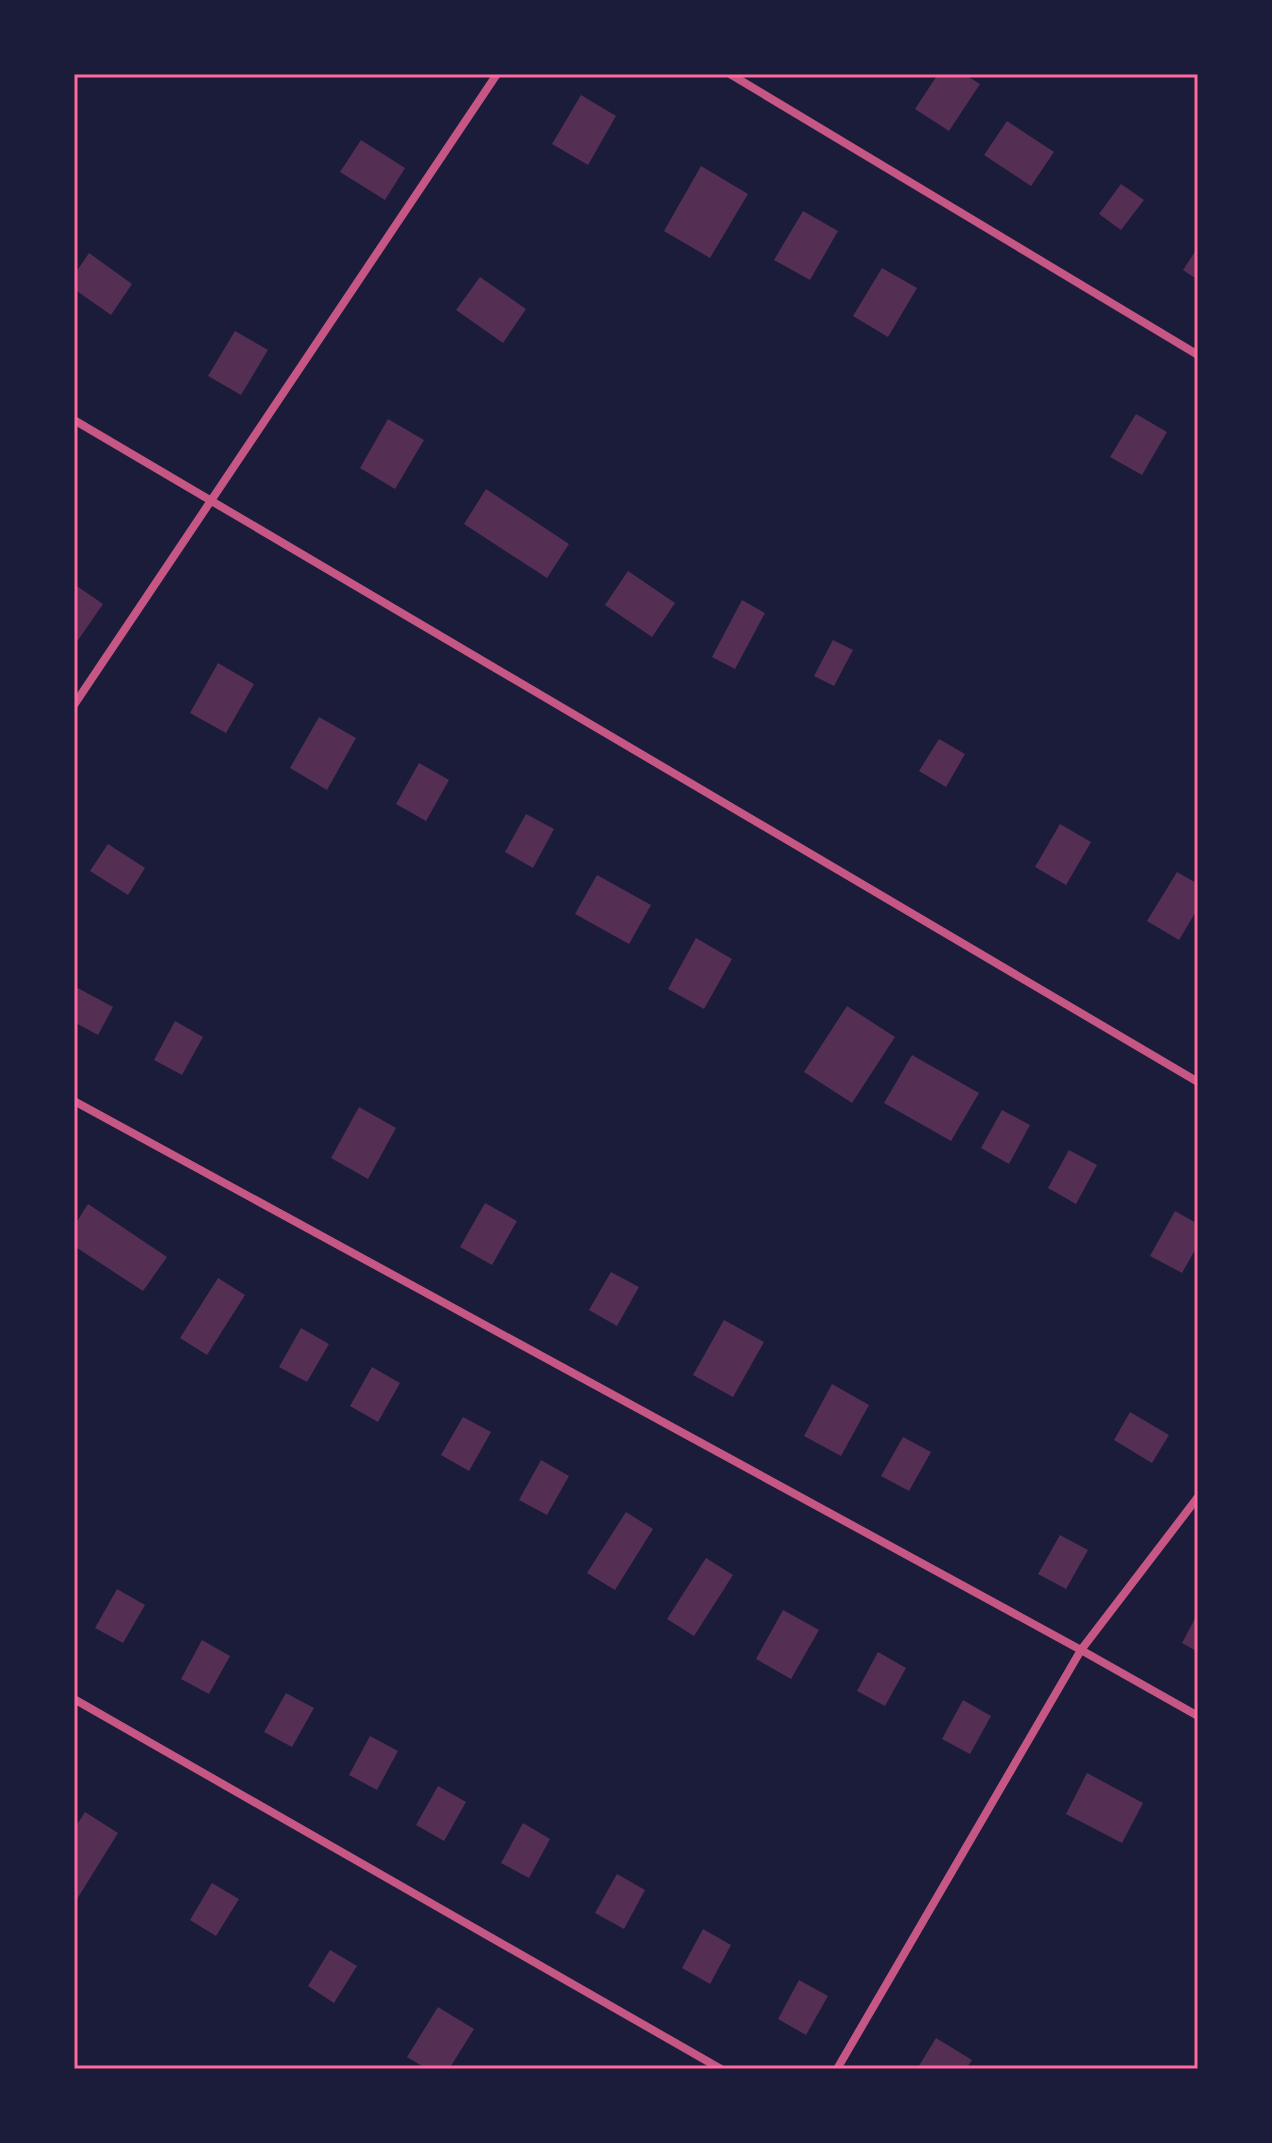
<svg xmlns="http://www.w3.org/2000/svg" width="1272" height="2143" font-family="Montserrat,sans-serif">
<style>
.building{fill:#542f53}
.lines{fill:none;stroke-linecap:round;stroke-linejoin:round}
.minor{stroke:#c65784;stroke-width:8}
.neatline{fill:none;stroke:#ff6b9d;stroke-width:3}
</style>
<rect width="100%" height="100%" fill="#1b1b3a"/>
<path class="building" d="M 938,74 L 964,74 L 980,84 L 949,131 L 915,109 Z
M 581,95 L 616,116 L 588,165 L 552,144 Z
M 1007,121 L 1054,152 L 1031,186 L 984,155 Z
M 361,140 L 405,168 L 385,200 L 340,172 Z
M 701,166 L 748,194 L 710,258 L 664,231 Z
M 1121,184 L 1144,200 L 1121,230 L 1099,214 Z
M 803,211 L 838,231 L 810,280 L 774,260 Z
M 1198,247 L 1198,280 L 1183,270 Z
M 89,253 L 132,284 L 111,315 L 74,289 L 74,275 Z
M 882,268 L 917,288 L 888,337 L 853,316 Z
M 480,277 L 526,309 L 503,343 L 456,310 Z
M 235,331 L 268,350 L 241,395 L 208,376 Z
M 1136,414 L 1167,432 L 1142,475 L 1110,457 Z
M 388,419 L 424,440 L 395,489 L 360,468 Z
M 486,489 L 569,544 L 547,578 L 464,524 Z
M 628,571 L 675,603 L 652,637 L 605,605 Z
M 74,584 L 103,604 L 74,646 Z
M 742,600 L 765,613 L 735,669 L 712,657 Z
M 833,640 L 853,650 L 834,686 L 814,676 Z
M 218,663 L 254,684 L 226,733 L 190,713 Z
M 319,717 L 356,738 L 327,790 L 290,768 Z
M 939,739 L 965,754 L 946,787 L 919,771 Z
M 419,763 L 449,780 L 426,821 L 396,804 Z
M 526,814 L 554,829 L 533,868 L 505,852 Z
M 1060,824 L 1091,842 L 1066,885 L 1035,867 Z
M 108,844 L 145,868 L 128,895 L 90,871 Z
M 1177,872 L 1198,884 L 1198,908 L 1179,940 L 1147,921 Z
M 597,875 L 651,905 L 629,944 L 575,914 Z
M 696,938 L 732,959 L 704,1009 L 668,989 Z
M 74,986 L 113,1007 L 98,1035 L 74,1022 Z
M 847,1006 L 895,1037 L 852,1103 L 804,1072 Z
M 175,1021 L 203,1037 L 182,1075 L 154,1060 Z
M 912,1055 L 979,1093 L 951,1141 L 884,1103 Z
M 359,1107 L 396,1128 L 368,1179 L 331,1158 Z
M 1002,1110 L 1030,1125 L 1009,1164 L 981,1148 Z
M 1069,1150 L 1097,1165 L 1076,1204 L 1048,1188 Z
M 485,1203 L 517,1221 L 492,1265 L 460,1247 Z
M 88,1204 L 167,1257 L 143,1291 L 74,1246 L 74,1226 Z
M 1175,1211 L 1198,1224 L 1198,1245 L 1182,1273 L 1150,1256 Z
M 611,1272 L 639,1287 L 617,1326 L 589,1310 Z
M 218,1278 L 245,1295 L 207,1355 L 180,1338 Z
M 724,1320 L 764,1342 L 733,1397 L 693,1375 Z
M 301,1328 L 329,1344 L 307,1382 L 279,1367 Z
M 372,1367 L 400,1383 L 378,1422 L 350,1406 Z
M 832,1384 L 869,1405 L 841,1456 L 804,1436 Z
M 1130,1412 L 1169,1435 L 1152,1463 L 1114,1440 Z
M 463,1417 L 491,1432 L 469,1471 L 441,1455 Z
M 903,1437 L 931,1452 L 909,1491 L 881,1476 Z
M 541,1460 L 569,1476 L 547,1515 L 519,1500 Z
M 626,1512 L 653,1529 L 615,1590 L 587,1573 Z
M 1060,1535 L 1088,1550 L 1066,1589 L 1038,1574 Z
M 706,1558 L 733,1575 L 694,1636 L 667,1619 Z
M 117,1589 L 145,1605 L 123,1643 L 95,1628 Z
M 783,1610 L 819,1630 L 791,1679 L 756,1659 Z
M 1198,1613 L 1198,1652 L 1182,1643 Z
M 202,1640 L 230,1656 L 209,1694 L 181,1679 Z
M 878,1652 L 906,1668 L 885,1706 L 857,1691 Z
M 286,1693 L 314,1708 L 292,1747 L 264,1732 Z
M 963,1700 L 991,1716 L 970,1754 L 942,1739 Z
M 370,1736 L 398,1751 L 377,1790 L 349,1775 Z
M 1087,1773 L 1143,1803 L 1122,1843 L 1066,1814 Z
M 438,1786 L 466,1802 L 444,1841 L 416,1825 Z
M 85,1812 L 118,1833 L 74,1904 L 74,1829 Z
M 523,1823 L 550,1839 L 529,1878 L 501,1863 Z
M 617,1874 L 645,1890 L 624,1929 L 595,1913 Z
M 212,1883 L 239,1899 L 216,1936 L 190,1920 Z
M 703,1929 L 731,1945 L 710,1984 L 682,1968 Z
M 330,1950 L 357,1966 L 334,2003 L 308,1986 Z
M 799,1980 L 828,1996 L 806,2035 L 778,2019 Z
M 438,2007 L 474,2029 L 449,2069 L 427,2069 L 407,2057 Z
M 936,2038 L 972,2060 L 966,2069 L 917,2069 Z"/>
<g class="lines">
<path class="minor" d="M 730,74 L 1198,355
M 74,420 L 1198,1082
M 74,705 L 497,74
M 74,1101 L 1081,1650 L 1198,1716
M 74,1699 L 721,2069
M 837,2069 L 1081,1650 L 1198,1497"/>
</g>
<rect width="1272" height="2143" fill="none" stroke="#1b1b3a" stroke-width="152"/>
<rect x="76" y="76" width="1120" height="1991" class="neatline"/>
</svg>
